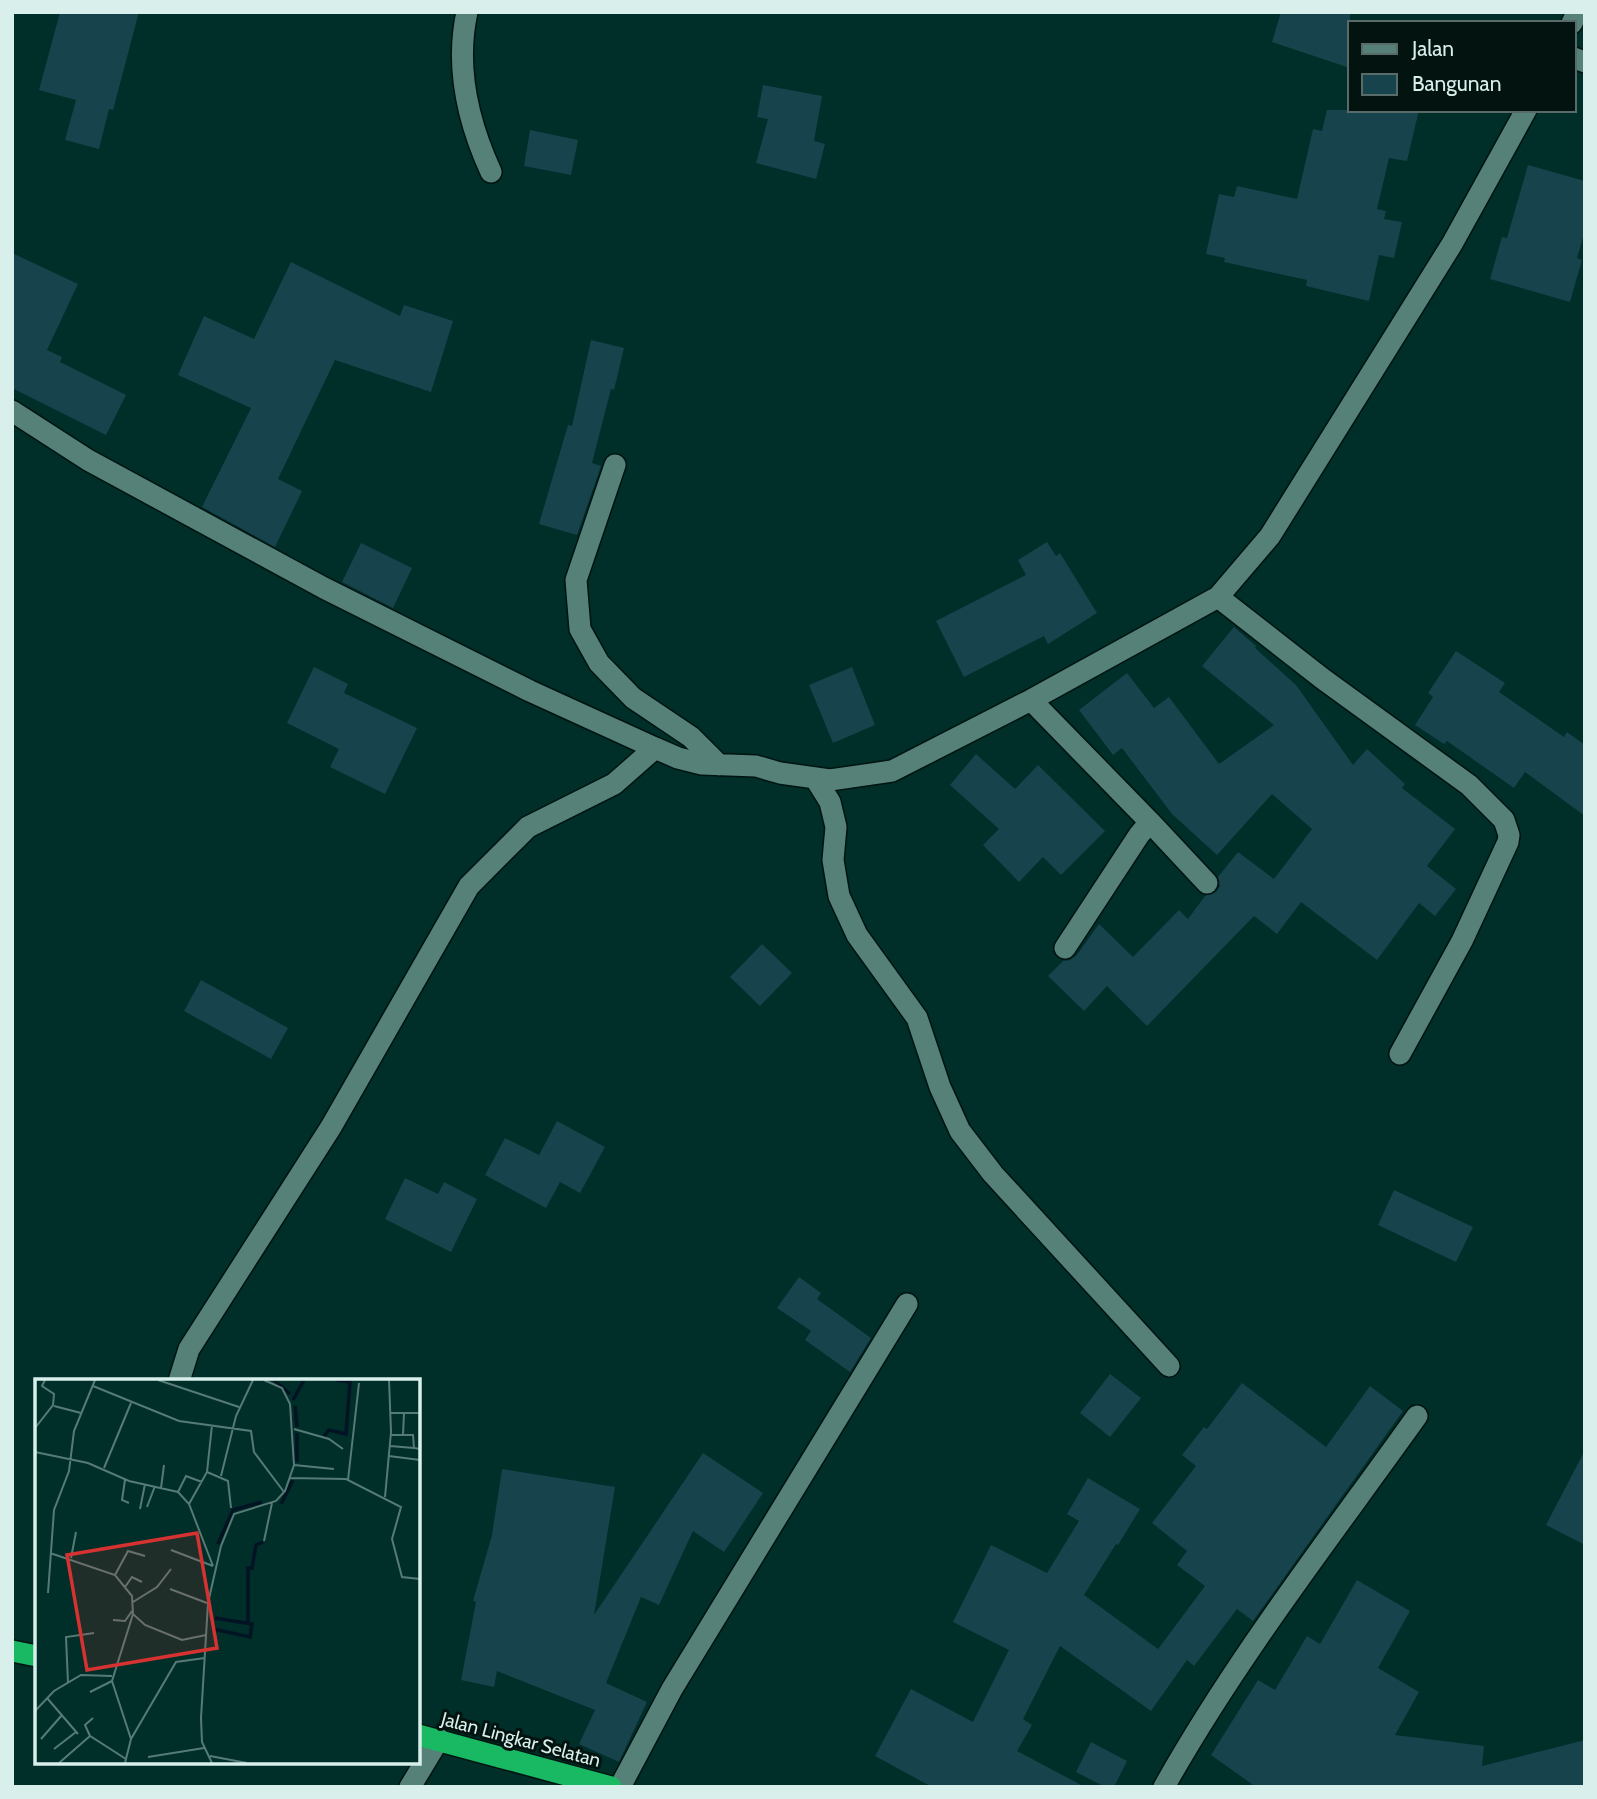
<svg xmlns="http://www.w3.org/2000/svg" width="1597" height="1799" font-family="Cabin,sans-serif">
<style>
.building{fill:#17434c}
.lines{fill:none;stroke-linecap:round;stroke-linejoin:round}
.minor-casing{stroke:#001411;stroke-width:24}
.highway-casing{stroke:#001411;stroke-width:24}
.minor{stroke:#558179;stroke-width:21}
.highway{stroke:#19b863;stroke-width:21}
.labels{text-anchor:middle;stroke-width:6;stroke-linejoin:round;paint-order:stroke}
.street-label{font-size:19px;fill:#d8efeb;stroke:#031310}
.inset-river{fill:none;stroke:#021423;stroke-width:3.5}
.inset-road{fill:none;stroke:#567b77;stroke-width:2}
.view{fill:#d63232;fill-opacity:0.15;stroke:#d63232;stroke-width:3.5}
.inset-edge{fill:none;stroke:#d8efeb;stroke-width:3.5}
</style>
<rect width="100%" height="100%" fill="#002e29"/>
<path class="building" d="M 60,12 L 139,12 L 113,110 L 109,109 L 99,149 L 65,140 L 76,100 L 39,90 Z
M 1281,12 L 1350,12 L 1350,68 L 1272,42 Z
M 763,85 L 822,96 L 814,141 L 825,144 L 816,179 L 756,163 L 768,119 L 757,117 Z
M 1327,110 L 1419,110 L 1407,161 L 1389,158 L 1377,209 L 1386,211 L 1384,219 L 1402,222 L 1394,258 L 1379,255 L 1369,301 L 1306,286 L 1307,280 L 1224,262 L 1225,258 L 1206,254 L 1219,194 L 1234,197 L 1237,186 L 1297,199 L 1313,129 L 1322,131 Z
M 530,130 L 578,140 L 571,175 L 524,166 Z
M 1528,165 L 1585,181 L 1585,230 L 1577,258 L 1582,260 L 1570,302 L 1490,279 L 1502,237 L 1507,238 Z
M 12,253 L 78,284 L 47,350 L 62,357 L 60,362 L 126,395 L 106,435 L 12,388 Z
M 291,262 L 400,316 L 404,305 L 453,321 L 431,392 L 335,360 L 278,479 L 302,491 L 275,547 L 202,507 L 251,408 L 178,375 L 204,316 L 254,339 Z
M 591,340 L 624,348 L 614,390 L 611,389 L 592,463 L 601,466 L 577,535 L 539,524 L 568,425 L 572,426 Z
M 1047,542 L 1056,556 L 1060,553 L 1097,613 L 1048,644 L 1044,636 L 964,677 L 936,621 L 1026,575 L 1018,560 Z
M 361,543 L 412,568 L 393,608 L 342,582 Z
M 1234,627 L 1256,646 L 1255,648 L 1296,685 L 1353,765 L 1367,749 L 1405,784 L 1402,788 L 1455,829 L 1427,866 L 1456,889 L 1435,916 L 1419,903 L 1377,960 L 1301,902 L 1277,934 L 1254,916 L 1147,1026 L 1107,986 L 1084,1011 L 1048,976 L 1063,961 L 1070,960 L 1076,956 L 1099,924 L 1133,957 L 1179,910 L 1188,919 L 1205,896 L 1216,892 L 1220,886 L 1218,877 L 1238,852 L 1274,879 L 1312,829 L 1272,794 L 1217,855 L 1172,814 L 1122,748 L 1113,755 L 1079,710 L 1127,673 L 1154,708 L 1169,697 L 1219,764 L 1274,725 L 1202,666 Z
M 1456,651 L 1505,683 L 1499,692 L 1564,737 L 1567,732 L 1585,745 L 1585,816 L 1525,772 L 1514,788 L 1447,741 L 1444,744 L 1415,725 L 1433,697 L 1428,693 Z
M 314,667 L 348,684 L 344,693 L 417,728 L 385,794 L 330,767 L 339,749 L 287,723 Z
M 852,667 L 875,725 L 833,743 L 809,685 Z
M 976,754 L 1015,789 L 1038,765 L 1105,831 L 1061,875 L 1043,857 L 1019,882 L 983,845 L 999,829 L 950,785 Z
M 762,944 L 792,973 L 760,1006 L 730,977 Z
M 201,980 L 288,1028 L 271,1059 L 184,1011 Z
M 557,1121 L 605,1147 L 580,1193 L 560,1182 L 546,1208 L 485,1175 L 505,1138 L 539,1155 Z
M 405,1178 L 438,1194 L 444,1182 L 477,1199 L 451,1252 L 385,1219 Z
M 1394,1190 L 1473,1227 L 1456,1262 L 1378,1225 Z
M 799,1277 L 821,1293 L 817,1299 L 871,1338 L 850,1372 L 805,1340 L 811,1331 L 777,1308 Z
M 1110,1374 L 1141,1398 L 1110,1437 L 1080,1413 Z
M 1242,1383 L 1326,1447 L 1370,1386 L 1403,1411 L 1253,1621 L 1237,1609 L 1194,1666 L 1187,1660 L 1151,1711 L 1060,1646 L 1023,1719 L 1032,1725 L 1017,1751 L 1085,1787 L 932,1787 L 875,1756 L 911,1689 L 973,1722 L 1009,1650 L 953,1622 L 991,1545 L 1047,1573 L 1079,1521 L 1067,1514 L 1088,1478 L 1140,1509 L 1118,1545 L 1116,1544 L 1084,1595 L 1158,1649 L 1205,1586 L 1177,1565 L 1187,1551 L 1152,1523 L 1196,1466 L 1182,1455 L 1204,1427 L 1207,1429 Z
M 1585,1450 L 1585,1545 L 1546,1525 Z
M 703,1453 L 763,1493 L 724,1552 L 693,1531 L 659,1605 L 641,1597 L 606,1683 L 647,1702 L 619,1762 L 579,1744 L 595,1710 L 497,1671 L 494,1687 L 461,1680 L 476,1602 L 473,1601 L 492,1535 L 502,1469 L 615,1487 L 594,1615 Z
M 1357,1580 L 1410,1611 L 1378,1668 L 1419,1692 L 1395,1735 L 1484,1746 L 1482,1766 L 1585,1740 L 1585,1787 L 1256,1787 L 1211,1755 L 1258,1680 L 1275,1690 L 1307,1636 L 1320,1644 Z
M 1091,1742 L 1127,1761 L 1114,1787 L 1105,1787 L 1076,1772 Z"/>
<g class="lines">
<defs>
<path id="minor" d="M 467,12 C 455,67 468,122 491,172
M 1572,23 L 1577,12
M 1574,58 L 1585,62
M 12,411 L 88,460 L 324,588 L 530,691 L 655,748 L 614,784 L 528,827 L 469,886 L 331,1127 L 189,1349 L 179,1381
M 615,465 L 576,580 L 580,629 L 599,663 L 633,698 L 691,737 L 719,765
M 1218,597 L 1323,679 L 1469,785 L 1504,820 L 1509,835 L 1508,842 L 1462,941 L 1400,1054
M 1031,700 L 1150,822 L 1139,835 L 1065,948
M 655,748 L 678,758 L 702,764 L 756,766 L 780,773 L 830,780 L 892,771 L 1031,700 L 1218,597 L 1270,536 L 1452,244 L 1526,110
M 815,778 L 830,802 L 836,827 L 833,860 L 839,896 L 857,935 L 917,1018 L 940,1087 L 960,1131 L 993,1174 L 1169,1366
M 1150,822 L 1207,883
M 410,1787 L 439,1739
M 620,1787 L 672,1689 L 907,1304
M 1164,1787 C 1237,1657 1330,1538 1417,1416"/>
<path id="highway" d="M 12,1651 L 37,1656
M 418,1735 L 611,1787"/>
</defs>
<use href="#minor" class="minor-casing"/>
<use href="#highway" class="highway-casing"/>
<use href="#minor" class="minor"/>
<use href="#highway" class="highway"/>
</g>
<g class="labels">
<g class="street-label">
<text transform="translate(521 1739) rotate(15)" y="7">Jalan Lingkar Selatan</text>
</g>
</g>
<g transform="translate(35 1379)">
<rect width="385" height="385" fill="#002e29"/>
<path class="inset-river" d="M 239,1 L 255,15M 258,21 L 269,1M 260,27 L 262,48M 289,57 L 294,51 L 311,55 L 315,3 L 301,1M 262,83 L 262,54M 246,125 L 258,101M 183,165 L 198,131 L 227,123M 213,245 L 213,189 L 217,189 L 221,166 L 228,163M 178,250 L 215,258 L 217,245 L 180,239"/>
<path class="inset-road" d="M 123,1 L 204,28M 58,7 L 144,42 L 216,52 L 219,73 L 249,113M 19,27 L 46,34M 356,34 L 385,34M 0,49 L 18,26 L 19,15 L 7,7 L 10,1M 259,50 L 294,60 L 308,70M 356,56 L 378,56 L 379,69 L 385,70M 368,56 L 369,34M 355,67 L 379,69M 0,73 L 53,84 L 94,102 L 143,113 L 154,125 L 178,187M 354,77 L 385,81M 259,86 L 299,90M 69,89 L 96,24M 172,93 L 193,102 L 196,129M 186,97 L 201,37 L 218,1M 255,99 L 311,100 L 366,128 L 357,160 L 367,198 L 385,200M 90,101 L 87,121 L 94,124M 313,101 L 324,4M 126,109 L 129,86M 143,113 L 151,97 L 167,103M 350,118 L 356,53 L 354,1M 154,125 L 172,93 L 177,46M 112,128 L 120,107M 105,130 L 110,105M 229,162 L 237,124M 136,171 L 178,187M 15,174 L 80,196 L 97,217 L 98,235M 36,179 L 41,153M 80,196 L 93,172 L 110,177M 90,208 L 97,198 L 107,203M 135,210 L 172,224M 13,214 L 19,131 L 34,92 L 39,52 L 60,1M 98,223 L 122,208 L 136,190M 78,241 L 90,242 L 97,232M 33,304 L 31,258 L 59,254M 55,313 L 77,302M 12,319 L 43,355M 0,332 L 19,312 L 46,296 L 77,297M 55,357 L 50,346 L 58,339M 6,360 L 27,336M 96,360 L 77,302 L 98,235 L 110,246 L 147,261 L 171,256M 19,370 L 41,353M 175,377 L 212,384M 113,378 L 169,369M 24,384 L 55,357 L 91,380M 90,384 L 96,360 L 141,283 L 170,279M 177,384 L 167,363 L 166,339 L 173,224 L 186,167 L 199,135 L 241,122 L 250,112 L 259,86 L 255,25 L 247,9 L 229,1"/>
<path class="view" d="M 162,154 L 182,269 L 52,291 L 32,176 Z"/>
<rect width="385" height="385" class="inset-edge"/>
</g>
<rect width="1597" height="1799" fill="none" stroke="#d8efeb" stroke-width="28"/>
<rect x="1348" y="21" width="228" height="91" fill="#031310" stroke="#586b68" stroke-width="2"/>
<rect x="1362" y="44" width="35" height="10" fill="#558179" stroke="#586b68" stroke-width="2"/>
<text x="1412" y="56" font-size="21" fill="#d8efeb">Jalan</text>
<rect x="1362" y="74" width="35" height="21" fill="#17434c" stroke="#586b68" stroke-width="2"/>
<text x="1412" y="91" font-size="21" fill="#d8efeb">Bangunan</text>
</svg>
